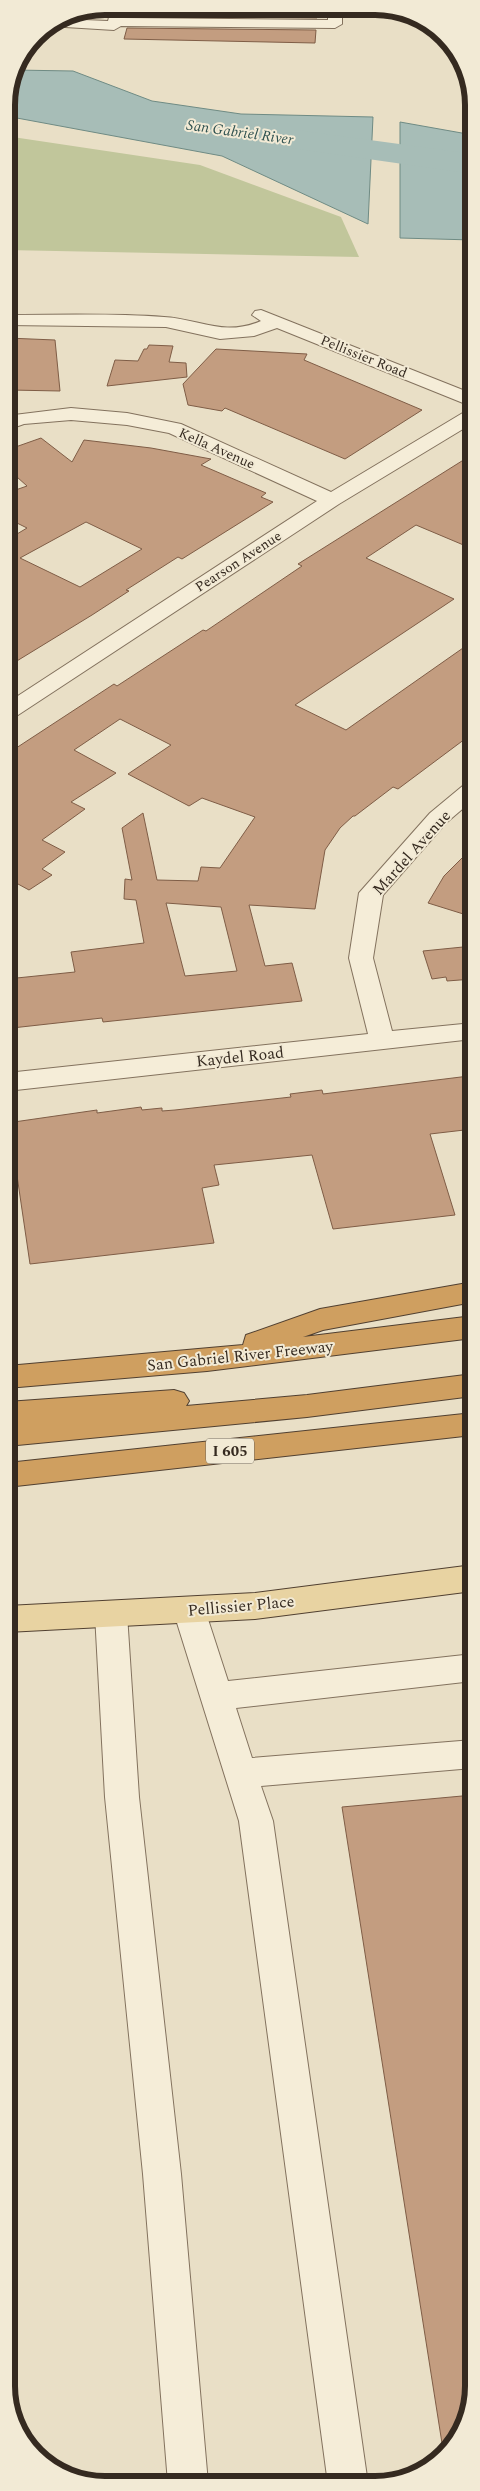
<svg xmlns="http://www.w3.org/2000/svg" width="480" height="2491" font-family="Spectral,serif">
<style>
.green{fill:#c1c69b}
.water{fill:#a7bdb7;stroke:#6f8b84}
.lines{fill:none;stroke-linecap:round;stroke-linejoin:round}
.river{fill:#a7bdb7;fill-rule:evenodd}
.building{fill:#c39d80;stroke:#7f5d46;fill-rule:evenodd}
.minor-casing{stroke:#83725e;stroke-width:2}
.major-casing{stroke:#514031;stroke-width:2}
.highway-casing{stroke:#514031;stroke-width:2}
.minor{fill:#f5edd8;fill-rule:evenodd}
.major{fill:#e8d3a2;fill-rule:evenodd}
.highway{fill:#cf9f60;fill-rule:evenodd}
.labels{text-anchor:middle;stroke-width:4;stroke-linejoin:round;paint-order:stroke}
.far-street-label{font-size:14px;fill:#352a20;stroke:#f2ead5}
.far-water-label{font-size:15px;font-style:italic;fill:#315351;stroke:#f2ead5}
.shield{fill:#f2ead5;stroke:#6e6456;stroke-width:1}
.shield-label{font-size:15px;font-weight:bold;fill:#352a20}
.street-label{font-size:16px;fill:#352a20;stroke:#f2ead5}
.rim{fill:none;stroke:#352a20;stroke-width:6}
</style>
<rect width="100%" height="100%" fill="#e9dfc6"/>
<path class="green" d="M 6,136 L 200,165 L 341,217 L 359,257 L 6,250 Z"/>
<path class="water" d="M 14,70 L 73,71 L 152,101 L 241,114 L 373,117 L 368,224 L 222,156 L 6,116 L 6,99 Z
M 400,122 L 473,135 L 473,240 L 400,238 Z"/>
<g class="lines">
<path class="river" d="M 296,130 L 473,154 L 473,174 L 284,147 L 280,140 L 284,133 Z"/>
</g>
<path class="building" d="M 131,7 L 267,8 L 318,9 L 317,18 L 129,16 Z
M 127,28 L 316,30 L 315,43 L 124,39 Z
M 7,338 L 55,340 L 60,391 L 10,390 L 7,379 Z
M 149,345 L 173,346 L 169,362 L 186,363 L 187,377 L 107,386 L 115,360 L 138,361 L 144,349 L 147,349 Z
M 216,349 L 307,354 L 304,360 L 422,410 L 345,459 L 225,408 L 222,411 L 188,405 L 183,384 Z
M 41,438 L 72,462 L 84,440 L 151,448 L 211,459 L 201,465 L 266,493 L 261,497 L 273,502 L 182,559 L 178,557 L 126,590 L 129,591 L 92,615 L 7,667 L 7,540 L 27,528 L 7,518 L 7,493 L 27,486 L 7,468 L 7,450 ZM 86,522 L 142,549 L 80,587 L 20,558 Z
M 473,454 L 473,549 L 416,525 L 366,558 L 454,599 L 295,705 L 346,730 L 473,641 L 473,733 L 398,789 L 393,787 L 355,816 L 353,816 L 340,828 L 325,850 L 315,909 L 249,905 L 265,966 L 292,963 L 302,1001 L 103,1022 L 102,1018 L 12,1028 L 7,979 L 75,972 L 71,952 L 144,943 L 136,900 L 124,899 L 125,879 L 132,880 L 122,828 L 143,813 L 157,880 L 198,881 L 201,867 L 220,868 L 255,817 L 202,798 L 189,806 L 128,774 L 171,745 L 120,719 L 74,750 L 116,773 L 71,802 L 85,809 L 42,840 L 65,852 L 42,869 L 52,875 L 29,890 L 7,878 L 7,754 L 114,684 L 117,686 L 203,630 L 206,631 L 302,566 L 298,564 ZM 166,903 L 221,907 L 237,971 L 185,976 Z
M 473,847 L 473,917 L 428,903 L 444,876 Z
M 473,946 L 473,979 L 447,981 L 446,977 L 432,979 L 423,951 Z
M 469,1076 L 473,1087 L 473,1129 L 430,1134 L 455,1215 L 333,1229 L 312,1155 L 214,1165 L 219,1185 L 202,1188 L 214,1243 L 30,1264 L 15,1162 L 7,1163 L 7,1123 L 97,1110 L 97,1113 L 141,1107 L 142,1110 L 162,1108 L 162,1111 L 175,1110 L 291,1097 L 290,1094 L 322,1090 L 323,1094 Z
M 473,1795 L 474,2392 L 466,2424 L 444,2456 L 342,1807 Z"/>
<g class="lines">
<defs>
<path id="minor" d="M 112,6 L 124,6 L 123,18 L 328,20 L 328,9 L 342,9 L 342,24 L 335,28 L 121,26 L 114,30 L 49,26 L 60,19 L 108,21 Z
M 261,310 L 473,394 L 473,407 L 277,328 L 254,336 L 220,339 L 166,327 L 7,325 L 7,315 C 59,315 112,313 164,317 C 200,319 223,337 261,321 L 252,315 L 255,311 Z
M 71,408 L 127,413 L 181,424 L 331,492 L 466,411 L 473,409 L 473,423 L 339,504 L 15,717 L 7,719 L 7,703 L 317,501 L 169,433 L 127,425 L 71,420 L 24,424 L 7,430 L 7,418 L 14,415 Z
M 473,782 L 473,800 L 446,823 L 383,895 L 373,958 L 392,1031 L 473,1023 L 473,1039 L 7,1091 L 7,1073 L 368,1034 L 349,958 L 359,893 L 430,813 L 465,784 Z
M 189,1597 L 200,1601 L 205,1610 L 228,1681 L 473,1654 L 473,1681 L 236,1708 L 252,1758 L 473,1740 L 473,1768 L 261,1786 L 273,1821 L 368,2484 L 328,2484 L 239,1821 L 173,1610 L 178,1601 Z
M 111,1601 L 122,1605 L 127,1614 L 139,1797 L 181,2174 L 208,2483 L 168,2483 L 143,2174 L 105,1797 L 95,1614 L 100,1605 Z"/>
<path id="major" d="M 473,1565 L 473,1591 L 255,1619 L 7,1632 L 7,1606 L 255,1593 Z"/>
<path id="highway" d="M 473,1282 L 473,1302 L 323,1330 L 303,1337 L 473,1316 L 473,1338 L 207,1371 L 7,1388 L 7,1366 L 243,1345 L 246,1335 L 320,1309 Z
M 473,1374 L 473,1396 L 307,1417 L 7,1446 L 7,1402 L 174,1390 L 184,1393 L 189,1401 L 186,1406 L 307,1395 Z
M 473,1413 L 473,1435 L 7,1487 L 7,1463 Z"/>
</defs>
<use href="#minor" class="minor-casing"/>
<use href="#major" class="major-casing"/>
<use href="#highway" class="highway-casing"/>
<use href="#minor" class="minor"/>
<use href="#major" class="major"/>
<use href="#highway" class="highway"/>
</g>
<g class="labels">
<g class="far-street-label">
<text transform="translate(364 356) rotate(22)" y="5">Pellissier Road</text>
<text transform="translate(217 448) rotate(24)" y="5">Kella Avenue</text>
<text transform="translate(238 561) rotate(-33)" y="5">Pearson Avenue</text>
</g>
<g class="far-water-label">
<text transform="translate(240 132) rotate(8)" y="5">San Gabriel River</text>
</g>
<rect class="shield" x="206" y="1438.5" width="48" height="25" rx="4"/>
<g class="shield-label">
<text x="230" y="1456">I 605</text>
</g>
<g class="street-label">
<text transform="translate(411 852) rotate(-48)" y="6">Mardel Avenue</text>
<text transform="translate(240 1056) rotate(-6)" y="6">Kaydel Road</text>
<text transform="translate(240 1355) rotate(-6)" y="6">San Gabriel River Freeway</text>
<text transform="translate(241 1605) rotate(-5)" y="6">Pellissier Place</text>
</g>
</g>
<path d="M0 0H480V2491H0ZM105 15H375A90 90 0 0 1 465 105V2386A90 90 0 0 1 375 2476H105A90 90 0 0 1 15 2386V105A90 90 0 0 1 105 15Z" fill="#f2ead5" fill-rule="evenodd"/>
<path class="rim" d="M105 15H375A90 90 0 0 1 465 105V2386A90 90 0 0 1 375 2476H105A90 90 0 0 1 15 2386V105A90 90 0 0 1 105 15Z"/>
</svg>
